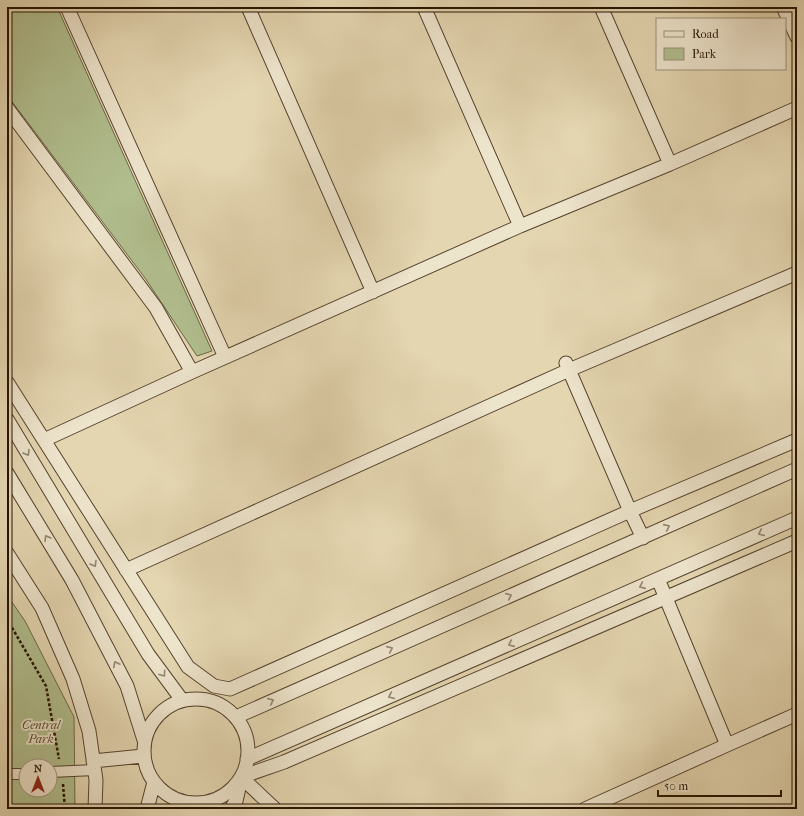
<svg xmlns="http://www.w3.org/2000/svg" width="804" height="816" font-family="'IM FELL French Canon',serif">
<style>
.green{fill:#b1be8e;stroke:#6c6848;fill-rule:evenodd}
.lines{fill:none;stroke-linecap:round;stroke-linejoin:round}
.pedestrian-casing{stroke:#56432d;stroke-width:12}
.minor-casing{stroke:#56432d;stroke-width:15}
.path{stroke:#261201;stroke-width:2.5;stroke-dasharray:3 2;stroke-linecap:butt}
.pedestrian{stroke:#ede4cc;stroke-width:10}
.minor{stroke:#ede4cc;stroke-width:13}
.oneway{stroke:#938671}
.labels{text-anchor:middle;stroke-width:3.5;stroke-linejoin:round;paint-order:stroke}
.park-label{font-size:12px;font-style:italic;fill:#574e32;stroke:#ede4cc}
</style>
<rect width="100%" height="100%" fill="#e4d6b1"/>
<filter id="stains"><feTurbulence type="fractalNoise" baseFrequency=".005" numOctaves="4"/><feColorMatrix values="0 0 0 0 .2 0 0 0 0 .09 0 0 0 0 .02 0 0 0 .5 -.17"/></filter>
<radialGradient id="worn" r=".72"><stop offset=".6" stop-color="#630" stop-opacity="0"/><stop offset="1" stop-color="#630" stop-opacity=".3"/></radialGradient>
<path class="green" d="M 7,7 L 57,7 L 212,351 L 197,356 L 145,278 L 7,95 Z
M 7,595 L 25,621 L 74,717 L 75,809 L 7,809 ZM 26,766 L 50,766 L 50,790 L 26,790 Z"/>
<g class="lines">
<defs>
<path id="pedestrian" d="M 50,772 L 95,770
M 7,774 L 26,774"/>
<path id="minor" d="M 67,7 L 225,357
M 248,7 L 373,292
M 424,7 L 520,226
M 601,7 L 670,164
M 783,7 L 797,37
M 7,108 L 156,308 L 192,372 L 44,440
M 566,363 L 630,511 L 643,538
M 192,372 L 520,226 L 670,164 L 797,108
M 7,382 L 188,667 L 214,686 L 230,689 L 630,511 L 797,440
M 7,419 L 148,654 L 182,700
M 7,473 L 72,580 L 127,686 L 144,740
M 7,553 L 42,608 L 73,679 L 89,731 L 96,780 L 95,809
M 126,570 L 569,370 L 797,273
M144 751a52 52 0 1 1 104 0a52 52 0 1 1-104 0Z
M 236,717 L 797,469
M 727,745 L 797,714
M 247,759 L 797,518
M 93,761 L 143,756
M 241,777 L 284,762 L 797,541
M 241,777 L 275,809
M 147,809 L 154,782
M 231,809 L 236,801 L 241,779
M 585,809 L 727,745 L 658,579"/>
</defs>
<use href="#pedestrian" class="pedestrian-casing"/>
<use href="#minor" class="minor-casing"/>
<path class="path" d="M 7,619 L 46,686 L 59,759
M 63,784 L 65,809"/>
<use href="#pedestrian" class="pedestrian"/>
<use href="#minor" class="minor"/>
</g>
<defs><path id="oneway-chevron" d="M-2-3.5L2.5 0L-2 3.5" fill="none" stroke-width="1.6" stroke-linecap="round" stroke-linejoin="round"/></defs>
<g class="oneway">
<use href="#oneway-chevron" transform="translate(27 453) rotate(59)"/>
<use href="#oneway-chevron" transform="translate(667 527) rotate(-24)"/>
<use href="#oneway-chevron" transform="translate(761 533) rotate(156)"/>
<use href="#oneway-chevron" transform="translate(47 538) rotate(-121)"/>
<use href="#oneway-chevron" transform="translate(94 564) rotate(59)"/>
<use href="#oneway-chevron" transform="translate(642 586) rotate(156)"/>
<use href="#oneway-chevron" transform="translate(509 596) rotate(-24)"/>
<use href="#oneway-chevron" transform="translate(511 644) rotate(156)"/>
<use href="#oneway-chevron" transform="translate(390 649) rotate(-24)"/>
<use href="#oneway-chevron" transform="translate(116 664) rotate(-117)"/>
<use href="#oneway-chevron" transform="translate(163 674) rotate(54)"/>
<use href="#oneway-chevron" transform="translate(391 696) rotate(156)"/>
<use href="#oneway-chevron" transform="translate(271 701) rotate(-24)"/>
</g>
<g class="labels">
<g class="park-label">
<text x="41" y="729">Central<tspan x="41" dy="14">Park</tspan></text>
</g>
</g>
<rect width="804" height="816" fill="none" stroke="#e4d6b1" stroke-width="24"/>
<rect x="8" y="8" width="788" height="800" fill="none" stroke="#261201" stroke-width="2"/>
<rect x="12" y="12" width="780" height="792" fill="none" stroke="#261201"/>
<rect x="656" y="18" width="130" height="52" fill="#ede4cc" stroke="#9d907b"/>
<rect x="664" y="31" width="20" height="6" fill="#ede4cc" stroke="#9d907b"/>
<text x="692" y="38" font-size="12" fill="#261201">Road</text>
<rect x="664" y="48" width="20" height="12" fill="#b1be8e" stroke="#9d907b"/>
<text x="692" y="58" font-size="12" fill="#261201">Park</text>
<g transform="translate(38 778)"><circle r="19" fill="#ede4cc" stroke="#9d907b"/>
<path d="M0-3L7 15L0 10L-7 15Z" fill="#8f2418"/>
<text y="-6" font-size="11" font-weight="bold" text-anchor="middle" fill="#261201">N</text>
</g>
<path d="M658 790v6h123v-6" fill="none" stroke="#261201" stroke-width="2"/>
<text x="664" y="790" font-size="12" fill="#261201" stroke="#ede4cc" stroke-width="3" paint-order="stroke">50 m</text>
<rect width="100%" height="100%" filter="url(#stains)"/>
<rect width="100%" height="100%" fill="url(#worn)"/>
</svg>
